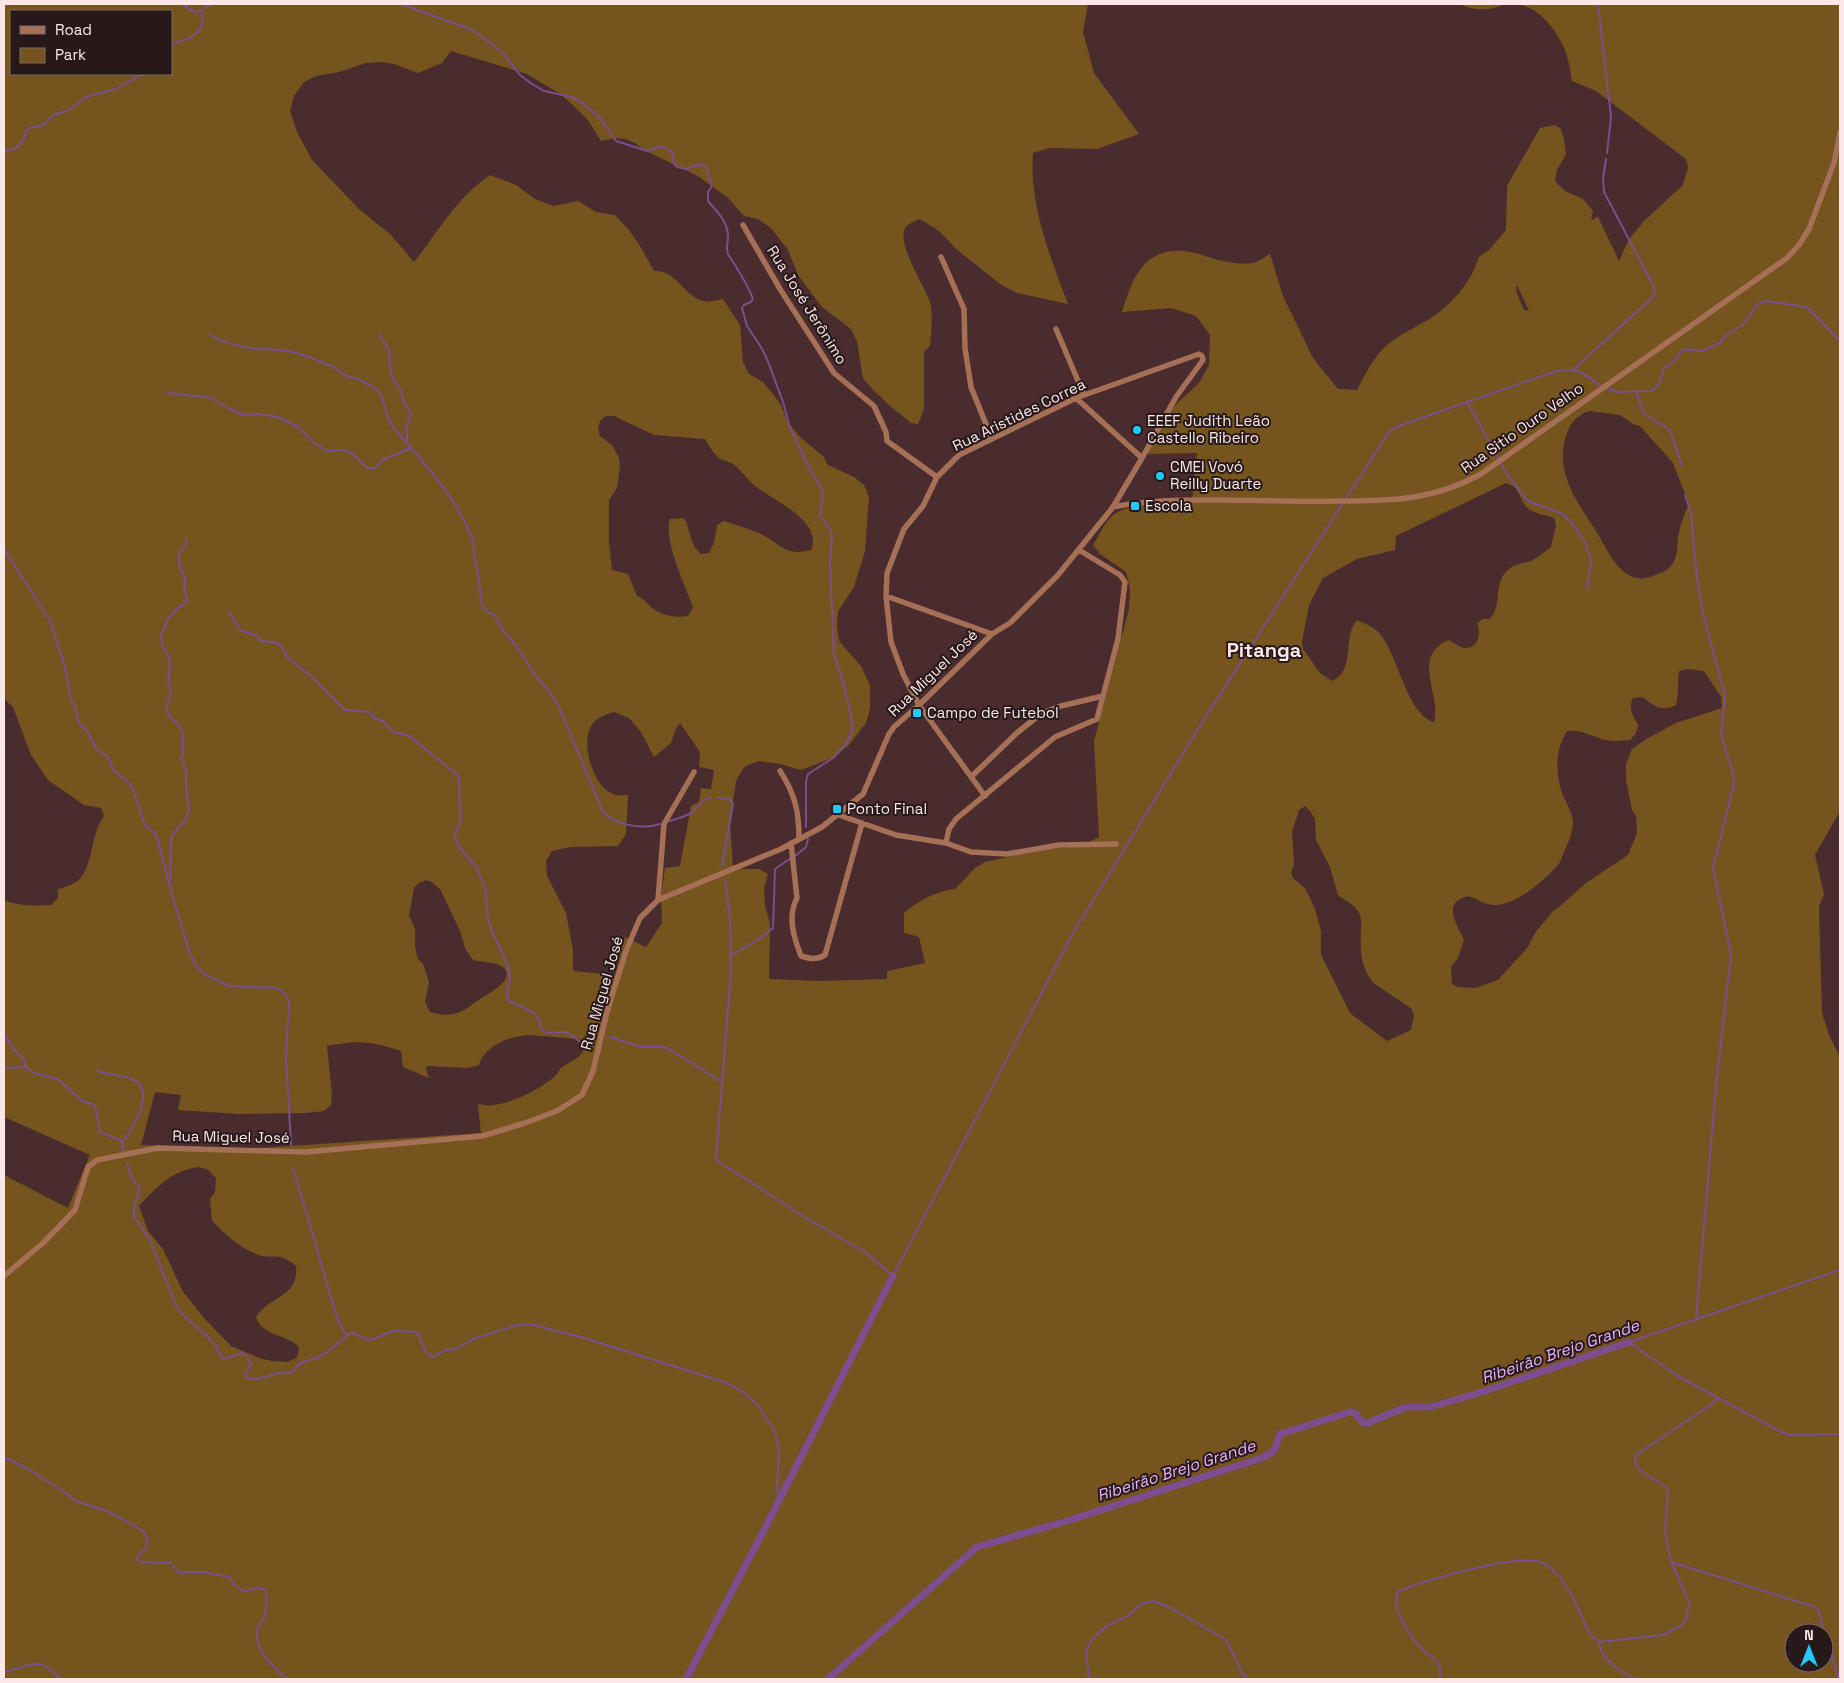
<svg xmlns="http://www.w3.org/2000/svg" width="1844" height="1683" font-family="'Space Grotesk',sans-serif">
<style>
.green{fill:#75541e;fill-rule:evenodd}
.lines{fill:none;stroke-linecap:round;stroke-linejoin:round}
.stream{stroke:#7d4d8f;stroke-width:2}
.canal{stroke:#7d4d8f;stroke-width:7}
.minor{stroke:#a67057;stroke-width:5.5}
.poi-dot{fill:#22c9fe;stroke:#27191a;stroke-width:2}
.labels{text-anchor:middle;stroke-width:4;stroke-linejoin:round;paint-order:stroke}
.street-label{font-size:15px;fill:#fbe7e7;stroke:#27191a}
.poi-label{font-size:15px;fill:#fbe7e7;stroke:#27191a;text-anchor:start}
.water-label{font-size:16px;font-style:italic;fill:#e7b2fc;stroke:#27191a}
.district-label{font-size:20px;font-weight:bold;fill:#fbe7e7;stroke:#27191a}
</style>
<rect width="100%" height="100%" fill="#4a2c2e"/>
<path class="green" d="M 4,4 L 1088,4 L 1083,32 L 1094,73 L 1139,134 L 1097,149 L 1049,148 L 1033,153 C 1029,205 1050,256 1068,304 L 1017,293 L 1000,284 L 955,248 L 939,231 L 920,219 C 916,221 909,223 906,227 C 895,240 923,284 929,299 C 934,313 931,331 930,346 L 924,351 L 924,409 L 918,424 L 911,423 L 889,405 L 873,390 L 863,378 L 857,342 L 851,329 L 822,307 L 798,275 L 788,250 L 771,228 L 758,219 L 744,216 L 728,198 L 698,176 L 646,151 L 635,143 L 625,139 L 616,138 L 601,141 L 588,120 L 562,95 L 527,74 L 451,51 L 442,63 L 418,73 L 394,64 L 380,62 L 366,63 L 339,72 L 316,76 L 304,82 L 294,96 L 290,111 L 297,132 L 312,160 L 359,209 L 391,235 L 414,262 C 439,231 456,198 490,175 L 516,185 L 535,199 L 553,206 L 578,201 L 596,212 L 615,215 L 629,230 L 640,246 L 654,271 C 677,270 683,296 704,301 C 709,303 717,300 723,299 L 740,325 L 743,362 L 749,374 L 763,382 L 773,394 L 781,405 L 787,421 L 801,438 L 823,456 L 828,465 L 854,477 L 864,485 L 869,497 L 865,551 L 854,587 L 838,611 L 837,625 L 839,641 L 861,666 L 870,685 L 870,708 L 866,723 L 848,746 L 832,758 L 801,770 L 780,764 L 758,761 L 744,767 L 736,781 L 730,821 L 733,869 L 759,869 L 768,874 L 764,888 L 765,906 L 770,923 L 769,979 L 819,981 L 887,979 L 887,971 L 925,963 L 919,937 L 904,933 L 904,913 C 918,901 936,891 955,889 L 975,868 L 985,862 L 1039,850 L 1081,846 L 1099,837 L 1094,741 L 1129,609 L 1130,589 L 1126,572 L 1100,554 L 1093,545 C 1099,536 1104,523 1112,516 C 1127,502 1172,503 1192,502 L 1197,453 L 1142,454 L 1173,407 L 1199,383 L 1209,365 L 1210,335 L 1196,316 L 1171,308 L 1122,312 C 1132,279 1143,248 1184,251 C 1195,252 1207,257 1218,260 C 1229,262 1245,266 1256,262 C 1261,260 1265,257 1270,254 L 1283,296 L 1313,358 L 1338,389 L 1357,390 C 1364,377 1371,362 1381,351 C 1393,338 1410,330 1426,321 C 1449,308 1471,283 1479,257 L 1490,249 L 1506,230 L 1507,186 L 1540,128 L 1555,125 L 1561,129 L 1564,139 L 1566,154 L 1557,170 L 1555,181 L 1565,191 L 1583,199 L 1593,211 L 1591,220 L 1598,217 L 1619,261 L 1629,239 L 1645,220 L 1683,185 L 1688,167 L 1686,159 L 1596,91 L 1572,81 C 1570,71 1569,60 1565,50 C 1556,29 1538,5 1514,4 L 1840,4 L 1840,811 L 1815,855 L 1824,894 L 1819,907 L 1822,1013 L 1829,1035 L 1840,1057 L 1840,1679 L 4,1679 L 4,1175 L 68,1208 L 90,1155 L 4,1117 L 4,900 C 18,906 35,906 51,905 L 58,898 L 58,889 C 66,887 77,884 82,876 C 94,859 90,836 104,816 L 101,808 L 84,805 L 48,780 L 31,755 L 13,707 L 4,699 ZM 11,11 L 171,11 L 171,74 L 11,74 ZM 1517,285 L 1529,311 L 1524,310 L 1516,291 ZM 1590,411 L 1620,415 L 1633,424 L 1640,426 L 1673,463 L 1688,501 L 1689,504 C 1684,514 1680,526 1678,537 C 1677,547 1678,557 1671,566 C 1667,571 1661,573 1655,575 C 1623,590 1609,552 1596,531 C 1577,502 1553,470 1567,433 C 1571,422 1578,414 1590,411 ZM 605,416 L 614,416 L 654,435 L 705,439 C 710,447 714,455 722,460 C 726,461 730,462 733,464 C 741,469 747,480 755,486 C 772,500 824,521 811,550 C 785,557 781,544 761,534 C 749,529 737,525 724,521 L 717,525 L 714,543 L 709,553 L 701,554 C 689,544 691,531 684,518 L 670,519 C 663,540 686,587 693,608 L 688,616 C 674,618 661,616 650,606 C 646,602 643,598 637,596 L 628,574 L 612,570 L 609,542 L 609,500 L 617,488 L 620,466 L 619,458 L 612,445 L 600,436 L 598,429 L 600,421 ZM 1506,483 C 1523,488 1518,502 1530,510 C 1537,514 1546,515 1554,518 L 1556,525 L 1551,547 C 1548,550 1534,560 1531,561 C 1520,564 1512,564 1504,574 C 1494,589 1502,605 1490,619 L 1483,619 L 1477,623 C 1481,633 1479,649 1464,648 C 1459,647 1454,643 1449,640 C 1410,656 1442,696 1434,722 C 1407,715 1398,655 1380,634 C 1374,627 1366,624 1357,620 C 1342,637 1356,671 1332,681 L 1320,673 L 1303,649 L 1302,642 L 1309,605 L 1323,578 L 1357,559 L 1395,550 L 1396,536 ZM 1687,669 L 1704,671 L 1721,697 L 1722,708 L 1676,723 L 1648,738 L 1632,749 L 1626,764 L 1626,780 L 1632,810 L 1636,816 L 1637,833 L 1628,855 L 1586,883 L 1560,906 L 1553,911 L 1535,933 L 1528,947 L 1498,980 L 1475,988 L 1458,987 L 1452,984 L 1451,967 L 1458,958 L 1464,940 C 1459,928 1444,908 1460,899 C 1463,897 1467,896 1471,897 C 1479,899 1486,906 1496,905 C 1515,905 1544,881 1556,867 C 1561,863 1562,856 1565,850 C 1569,841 1573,832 1573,821 C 1572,810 1564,800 1561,790 C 1555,770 1556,748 1567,731 C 1581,729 1593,737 1606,740 C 1613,742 1622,740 1630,740 L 1636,733 L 1638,725 C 1633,715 1628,709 1633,698 L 1642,697 C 1654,705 1661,713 1676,705 C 1679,694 1677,683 1679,671 ZM 614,712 L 629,718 L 641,732 L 654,757 L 671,743 L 676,728 L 680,723 L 700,752 L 699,767 L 714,770 L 711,789 L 701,788 L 699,802 L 691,806 L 680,866 L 665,868 L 661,897 L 662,923 L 646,947 L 625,937 L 615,975 L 573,971 L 573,950 L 566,913 L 547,876 L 546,861 L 552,851 L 570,847 L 618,846 L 626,834 L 628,795 C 625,795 620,796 616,795 C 593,790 578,739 594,722 C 599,717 607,714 614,712 ZM 1305,806 L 1310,811 L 1315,819 L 1316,840 L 1330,867 L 1338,895 C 1345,901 1355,904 1359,913 C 1362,919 1361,926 1361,932 C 1360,951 1361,971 1375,984 L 1412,1009 L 1414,1016 L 1411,1030 L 1387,1041 L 1350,1013 L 1321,955 L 1321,931 L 1315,909 L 1305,888 L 1293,878 L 1291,873 L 1294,864 L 1292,832 L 1299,810 ZM 426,880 L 432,882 L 440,889 L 461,933 L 465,948 L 473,960 C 481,962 497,962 503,967 C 517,979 488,994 480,999 C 474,1003 467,1009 460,1012 C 449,1016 441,1015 430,1012 L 425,1002 L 429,982 L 423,964 L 418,959 L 415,946 L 415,929 L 409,916 L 414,888 L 419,883 ZM 530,1035 L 579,1039 C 593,1056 569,1060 560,1069 C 558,1071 558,1074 556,1075 C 543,1088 511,1104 493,1105 C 488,1106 483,1105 478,1104 L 481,1133 L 247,1149 L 141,1145 L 155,1092 L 181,1095 L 178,1110 L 238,1114 L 306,1113 L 324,1111 L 331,1105 L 332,1095 L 327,1046 C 360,1040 370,1041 401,1051 L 403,1067 L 429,1078 L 426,1069 L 427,1066 L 468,1068 L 479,1065 C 485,1045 510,1036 530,1035 ZM 198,1167 L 207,1169 L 216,1178 L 215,1192 L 210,1199 L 212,1221 C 225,1234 239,1247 256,1254 C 273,1261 277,1250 296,1266 C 299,1299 268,1295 256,1318 C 263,1336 286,1334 299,1347 L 297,1358 L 287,1362 L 273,1361 L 262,1359 L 231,1346 L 205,1319 L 183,1292 L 163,1249 L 148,1231 L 139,1206 C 158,1186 170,1172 198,1167 ZM 1794,1633 L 1824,1633 L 1824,1663 L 1794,1663 Z
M 1459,4 L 1505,4 C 1492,11 1473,11 1459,4 Z"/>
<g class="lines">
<path class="stream" d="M 183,4 C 197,17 199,12 211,4
M 400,4 L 473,30 L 504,54 L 520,75 L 532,84 L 544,91 L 572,97 L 583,103 L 601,119 L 616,141 L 647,151 L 662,146 L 672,152 L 674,164 L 677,167 L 686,169 L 699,164 L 706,167 L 712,186 L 708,192 L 708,201 C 717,212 726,219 728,234 C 729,241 725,247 728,254 C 737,269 747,282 753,299 L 751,302 L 744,305 L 742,308 L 747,326 L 761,347 L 767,359 L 783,402 L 790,428 L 810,470 L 821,487 L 823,494 L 820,516 L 830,529 L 832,536 L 830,561 L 834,657 L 841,674 L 851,714 L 852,731 L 846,744 L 833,758 L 808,774 L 806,781 L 806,827
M 1598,4 L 1611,117 L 1607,153
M 171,44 C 182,41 200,37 202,24 C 203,20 202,16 202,12
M 4,152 L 16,148 L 24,139 L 26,131 L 29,128 L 44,125 L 53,115 L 69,110 L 86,97 L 116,89 L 143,74
M 379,334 L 389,350 L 391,375 L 401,391 L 404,403 L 411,414 L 407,425 L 407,444
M 210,335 C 226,344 243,348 261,349 C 270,350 279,349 288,351 C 303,354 317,360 331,366 C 337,368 341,373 347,376 C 350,378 354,377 358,379 C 366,384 377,386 381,396 C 386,406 386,418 393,427 C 423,462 455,495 472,538 C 475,546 473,554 475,561 C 479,574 480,588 481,602 C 484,610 486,612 494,614 L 502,629 L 518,648 L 535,675 L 552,695 L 559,707 L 603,812 C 616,825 642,830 660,824
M 1574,369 L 1653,297 L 1655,290 L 1653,285 L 1604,192 L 1603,178 L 1606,159
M 1607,388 L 1617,392 L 1652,391 L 1659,384 L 1664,368 L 1674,362 L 1683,349 L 1702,351 L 1720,343 L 1726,335 L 1743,325 L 1757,305 L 1765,301 L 1807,307 L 1840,341
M 1636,392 L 1644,414 L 1670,430 L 1682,466
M 167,393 L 211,398 L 230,409 L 244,415 L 258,414 L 278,417 L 297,426 L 313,442 L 327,451 L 343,450 L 352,453 L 367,468 L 376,468 L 382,460 L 411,448
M 1467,402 L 1498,458
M 1500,463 L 1507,474 L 1528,501 L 1563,514 L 1571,522 L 1585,542 L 1591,560 L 1587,588
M 1685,495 L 1691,513 L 1697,580 L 1704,618 L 1725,695 L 1721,735 L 1733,773 L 1734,784 L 1713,868 L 1731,954 L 1716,1086 L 1696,1319
M 1346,499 L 1388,433 L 1396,427 L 1556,371 C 1578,368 1583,372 1600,385
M 4,549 L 50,621 L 65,667 L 71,700 L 75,706 L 79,723 L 87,731 L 96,749 L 108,757 L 113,770 L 127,781 L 133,789 L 145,825 L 156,834 L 173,898 L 190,954 L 197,967 L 206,975 L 229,986 L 277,988 L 285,994 L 289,1001 L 286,1057 L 291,1145
M 229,612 L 241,631 L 256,635 L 260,641 L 273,642 L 279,644 L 282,647 L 287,657 L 311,676 L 345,710 L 369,712 L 376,719 L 383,721 L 393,732 L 408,735 L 456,774 L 459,778 L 460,821 L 455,835 L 456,840 L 458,846 L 477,868 L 486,891 L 487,913 L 491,929 L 508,966 L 510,979 L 507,994 L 509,1001 C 520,1007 542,1011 540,1027 L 547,1033 L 567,1032 L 583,1044 L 587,1043 L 595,1033
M 718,798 L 730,799 L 733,804 L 722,866
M 670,821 C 688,815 691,816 703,800 L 710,798
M 795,856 L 806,847 L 808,839
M 725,879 L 730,919 L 731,971 L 716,1160 L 806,1218 L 865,1252 L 893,1276 L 1073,933 L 1203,721 L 1343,503
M 170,883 L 171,841 L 173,834 L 185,820 L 189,810 L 186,788 L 186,771 L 181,757 L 183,754 L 183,734 L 179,726 L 168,714 L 166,710 L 171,691 L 168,683 L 170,661 L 169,657 L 162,646 L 161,636 L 169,617 L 180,606 L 184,605 L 187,600 L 184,588 L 185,577 L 179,564 L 179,555 L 186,544 L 186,539
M 730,956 L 759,939 L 773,928 L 775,869 L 791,858
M 4,1034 L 14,1050 L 24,1059 L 26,1067
M 610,1037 L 641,1047 L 664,1047 L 669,1049 L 722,1082
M 4,1068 L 26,1067 L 34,1073 L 58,1079 L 82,1101 L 95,1105 L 100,1132 L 122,1141 L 123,1151
M 96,1071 C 108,1074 120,1075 131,1079 C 159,1089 132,1129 122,1143
M 127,1163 L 131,1177 L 140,1188 L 134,1207 L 134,1217 L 150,1240 L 177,1308 C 187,1321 202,1330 213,1342 C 218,1347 218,1354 223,1359 L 243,1353 L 246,1356 L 251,1364 L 245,1375 L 249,1379 L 258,1379 L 279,1373 L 291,1373 L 302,1362 L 317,1358 L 328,1352 L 350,1333 L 353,1333 L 366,1339 L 371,1340 L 393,1331 L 417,1332 L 427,1354 L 432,1357 L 446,1350 L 456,1349 L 473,1339 L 518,1325 L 530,1324 L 581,1337 L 724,1382 L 740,1390 L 757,1404 L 775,1432 L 779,1449 L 777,1492 L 782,1495
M 293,1168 L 338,1321 L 346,1335
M 1629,1342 L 1676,1375 L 1781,1432 L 1789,1435 L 1840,1434
M 1629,1342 L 1840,1270
M 4,1457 L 28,1469 L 66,1493 L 75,1501 L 107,1511 L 119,1517 L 143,1531 L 148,1541 L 145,1549 L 137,1557 L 139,1562 L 170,1563 L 179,1572 L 203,1572 L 229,1577 L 235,1586 L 244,1591 L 259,1588 L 265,1590 C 267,1598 267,1611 264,1618 C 262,1623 257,1626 257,1632 C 255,1651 274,1667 286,1679
M 1671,1562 L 1815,1607 L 1818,1610 L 1839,1679
M 1599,1643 C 1602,1661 1622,1673 1637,1679
M 4,1672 C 34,1666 35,1654 61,1679
M 1089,1679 L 1086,1650 L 1093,1638 L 1107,1626 L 1128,1616 L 1141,1604 L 1153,1601 L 1169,1607 L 1225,1639 L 1233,1653 L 1242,1673 L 1248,1679
M 1440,1679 C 1440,1674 1441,1668 1438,1663 C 1435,1658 1428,1655 1423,1650 C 1412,1640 1388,1605 1399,1591 C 1425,1581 1526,1549 1547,1565 C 1569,1581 1579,1613 1591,1636 L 1599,1642 L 1663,1635 L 1681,1626 L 1686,1619 L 1689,1602 L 1671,1562 L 1665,1533 L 1668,1490 C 1660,1478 1629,1473 1636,1455 L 1715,1402 L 1716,1397"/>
<path class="canal" d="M 686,1679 L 763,1532 L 893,1276
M 828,1679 L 977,1547 L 1067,1521 L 1262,1458 C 1281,1449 1273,1447 1280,1434 L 1350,1412 L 1355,1413 L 1363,1423 L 1368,1423 L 1406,1407 L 1430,1407 L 1476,1394 L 1629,1342"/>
<path class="minor" d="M 743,225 L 780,289 L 834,373 L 874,406 L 886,432 L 887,441 L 937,477
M 941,257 L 964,309 L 965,348 L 971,387 L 992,439
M 1056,329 L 1084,395
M 1076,398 L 1142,458
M 1113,507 C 1146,500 1180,500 1215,500 C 1257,500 1299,502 1341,501 C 1393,501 1434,500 1481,474 L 1787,258 L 1799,245 L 1809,229 L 1834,163 L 1840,132
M 886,596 L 992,634
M 780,771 C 795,794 799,811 799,839
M 971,777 L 1018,732 L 1042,713 L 1061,706 L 1103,696
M 839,815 L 896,835 L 946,843 L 971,852 L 1007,854 L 1059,845 L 1116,844
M 791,843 L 797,898 C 787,917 794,938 801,956 C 811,959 816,960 825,955 L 862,823
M 946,843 L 949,829 L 956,819 L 1055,737 L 1097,719 L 1118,639 L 1125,582 L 1120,575 L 1079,550
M 658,900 L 664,824 L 694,772
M 4,1276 L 43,1243 L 75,1210 L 88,1167 L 97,1160 L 158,1148 L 306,1152 L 482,1136 L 525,1123 L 557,1111 L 582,1095 L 593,1071 L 607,1012 L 626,951 L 640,918 L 658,900 L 781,849 L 822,827 L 863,794 L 889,734 L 894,727 L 919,705 L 992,634 L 1010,623 L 1058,575 L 1113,507 L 1142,458 L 1176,397 L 1203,360 L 1202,356 L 1199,354 L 1076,398 L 959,455 L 937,477 L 923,506 L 904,529 L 887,573 L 886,596 L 891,642 L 903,674 L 919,705 L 985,796"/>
</g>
<g class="poi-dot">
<circle cx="1137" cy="430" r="5"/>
<circle cx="1160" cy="476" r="5"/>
<rect x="1130" y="501" width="10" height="10" rx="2.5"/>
<rect x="912" y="708" width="10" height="10" rx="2.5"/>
<rect x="832" y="804" width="10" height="10" rx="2.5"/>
</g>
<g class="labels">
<g class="street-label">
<text transform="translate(807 305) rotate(58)" y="5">Rua José Jerônimo</text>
<text transform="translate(1019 415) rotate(-26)" y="5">Rua Aristides Correa</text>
<text transform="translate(1522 428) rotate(-35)" y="5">Rua Sitio Ouro Velho</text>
<text transform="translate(933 673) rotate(-44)" y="5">Rua Miguel José</text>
<text transform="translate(602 993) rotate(-74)" y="5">Rua Miguel José</text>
<text transform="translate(231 1137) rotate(1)" y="5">Rua Miguel José</text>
</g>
<g class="poi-label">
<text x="1147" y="426">EEEF Judith Leão<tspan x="1147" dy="17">Castello Ribeiro</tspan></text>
<text x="1170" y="472">CMEI Vovó<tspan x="1170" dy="17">Reilly Duarte</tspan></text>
<text x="1145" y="511">Escola</text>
<text x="927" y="718">Campo de Futebol</text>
<text x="847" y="814">Ponto Final</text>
</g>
<g class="water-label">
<text transform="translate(1560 1351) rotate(-19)" y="6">Ribeirão Brejo Grande</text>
<text transform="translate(1176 1470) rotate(-18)" y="6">Ribeirão Brejo Grande</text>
</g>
<g class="district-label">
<text x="1264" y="657">Pitanga</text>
</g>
</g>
<rect width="1844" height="1683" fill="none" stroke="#fbe7e7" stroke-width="10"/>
<rect x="10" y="10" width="162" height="65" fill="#27191a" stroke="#7c6b6c"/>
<rect x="20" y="26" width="25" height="8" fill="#a67057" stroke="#7c6b6c"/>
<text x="55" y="35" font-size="15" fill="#fbe7e7">Road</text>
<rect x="20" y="48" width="25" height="15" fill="#75541e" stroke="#7c6b6c"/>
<text x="55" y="60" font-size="15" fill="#fbe7e7">Park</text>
<g transform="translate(1809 1648)"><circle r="24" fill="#27191a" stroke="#7c6b6c"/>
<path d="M0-4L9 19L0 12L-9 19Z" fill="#22c9fe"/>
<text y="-8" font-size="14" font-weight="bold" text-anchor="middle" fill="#fbe7e7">N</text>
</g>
</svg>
